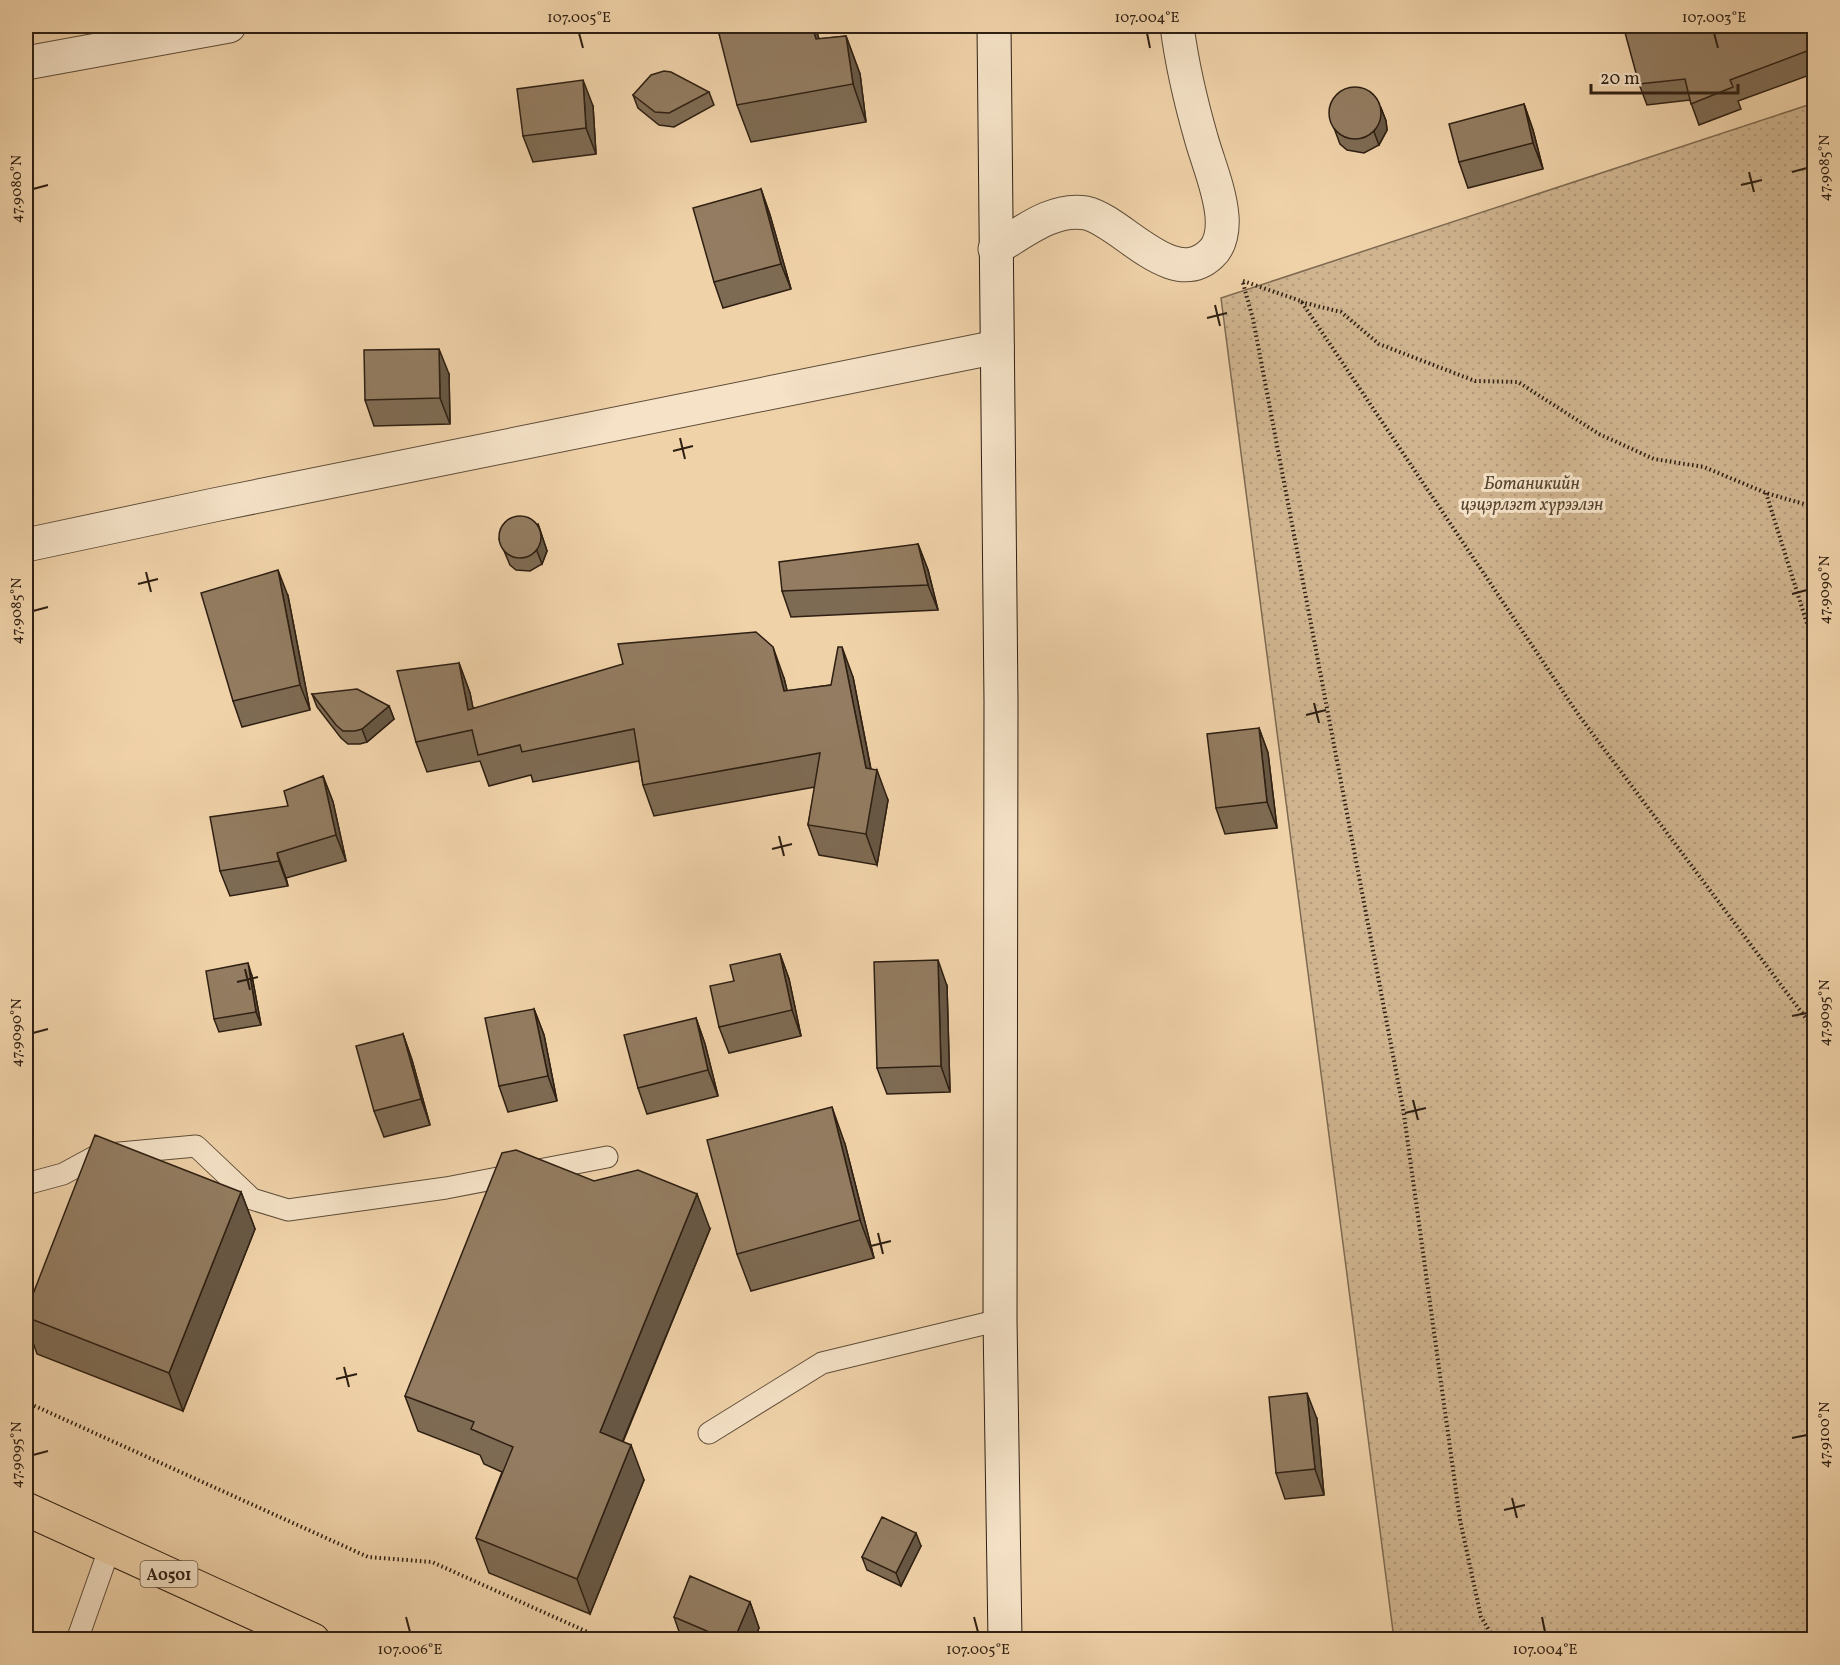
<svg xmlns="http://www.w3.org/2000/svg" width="1840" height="1665" font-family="Vollkorn,serif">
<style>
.grass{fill:url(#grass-dots);stroke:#7e6a50;stroke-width:1.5}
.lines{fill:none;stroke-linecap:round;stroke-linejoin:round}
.service-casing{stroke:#5e4c38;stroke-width:23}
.minor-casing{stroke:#5e4c38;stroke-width:35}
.secondary-casing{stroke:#2e1f12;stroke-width:35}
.trunk-casing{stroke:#2e1f12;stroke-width:35}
.path{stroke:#2e1f12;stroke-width:4;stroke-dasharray:1.5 3;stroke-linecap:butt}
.service{stroke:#f5e2c7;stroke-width:21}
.minor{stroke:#f5e2c7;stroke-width:33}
.secondary{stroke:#f5e2c7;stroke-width:33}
.trunk{stroke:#f0d2a9;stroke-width:33}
.wall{fill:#7e6b53;stroke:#2e1f12;stroke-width:1.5}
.shaded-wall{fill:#675744;stroke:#2e1f12;stroke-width:1.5}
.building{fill:#937c61;stroke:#2e1f12;stroke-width:1.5}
.ticks{fill:none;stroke:#2e1f12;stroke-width:2}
.labels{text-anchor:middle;stroke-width:6;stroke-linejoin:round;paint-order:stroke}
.shield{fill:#f5e2c7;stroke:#6a5a48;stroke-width:1.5}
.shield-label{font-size:16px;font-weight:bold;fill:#2e1f12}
.park-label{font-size:18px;font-style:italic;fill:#564431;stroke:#f5e2c7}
.neatline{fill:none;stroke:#2e1f12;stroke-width:2}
.ticks-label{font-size:15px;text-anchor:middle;fill:#2e1f12}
</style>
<defs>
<pattern id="grass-dots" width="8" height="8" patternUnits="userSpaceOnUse" patternTransform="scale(1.5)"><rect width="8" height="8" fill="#cfb48f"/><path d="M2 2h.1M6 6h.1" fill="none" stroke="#b29a7a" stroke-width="1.8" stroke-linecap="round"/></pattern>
</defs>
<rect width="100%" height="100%" fill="#f0d2a9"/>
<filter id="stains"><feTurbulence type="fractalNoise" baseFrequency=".00333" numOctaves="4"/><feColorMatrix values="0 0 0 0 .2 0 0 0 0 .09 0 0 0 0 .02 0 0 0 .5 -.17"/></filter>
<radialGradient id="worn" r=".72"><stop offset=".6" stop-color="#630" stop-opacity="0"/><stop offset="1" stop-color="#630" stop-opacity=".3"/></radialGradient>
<path class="grass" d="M 1814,103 L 1814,1639 L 1394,1639 L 1221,298 Z"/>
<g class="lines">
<defs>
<path id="service" d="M 26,1184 L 63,1174 L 98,1155 L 196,1146 L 252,1199 L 288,1210 L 446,1188 L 607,1157
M 709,1433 L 822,1363 L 1000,1320
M 77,1640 L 110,1547"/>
<path id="minor" d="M 26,63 L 229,26
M 995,249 C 1022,233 1053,207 1086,213 C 1122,221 1172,291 1211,254 C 1221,245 1223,229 1222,216 C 1220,191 1209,165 1202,141 C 1191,103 1182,65 1177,26
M 26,545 L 214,505 L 997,347"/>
<path id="secondary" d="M 994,26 L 1001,700 L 1000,1320 L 1005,1640"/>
<path id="trunk" d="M 26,1509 L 313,1640"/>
</defs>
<use href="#service" class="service-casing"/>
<use href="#minor" class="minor-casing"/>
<use href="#secondary" class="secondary-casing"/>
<use href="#trunk" class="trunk-casing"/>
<path class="path" d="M 1243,281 L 1301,301 L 1580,717 L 1814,1029
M 1243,283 L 1253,319 L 1403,1108 L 1460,1520 L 1481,1617 L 1495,1640
M 1301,302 L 1341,312 L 1379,344 L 1475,381 L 1518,382 L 1599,434 L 1654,459 L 1704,467 L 1766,493 L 1814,507
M 1766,493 L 1814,646
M 26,1402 L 368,1557 L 432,1562 L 592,1634 L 597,1640"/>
<use href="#service" class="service"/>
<use href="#minor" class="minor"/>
<use href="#secondary" class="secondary"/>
<use href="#trunk" class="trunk"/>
</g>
<path class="wall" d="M 815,26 L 819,39 L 846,36 L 860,74 L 866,122 L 751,142 L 737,105 Z
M 1815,26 L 1815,73 L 1738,101 L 1741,109 L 1699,125 L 1690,100 L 1647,105 L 1639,84 Z
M 709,92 L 714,105 L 674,127 L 659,125 L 638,108 L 633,95 Z
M 1524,104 L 1533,130 L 1543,169 L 1468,188 L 1459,162 Z
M 593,106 L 596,154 L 533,162 L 523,136 Z
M 1381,108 L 1386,121 L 1387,130 L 1379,145 L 1364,153 L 1347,150 L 1340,144 L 1334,128 Z
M 761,189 L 770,215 L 791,289 L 723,308 L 714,282 Z
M 449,374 L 450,424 L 374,426 L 365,400 Z
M 538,524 L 547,551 L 542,564 L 530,571 L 516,570 L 510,565 L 499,539 Z
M 918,544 L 928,570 L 938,610 L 791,617 L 782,591 Z
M 288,596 L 310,710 L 242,727 L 233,701 Z
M 459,663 L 470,693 L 473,708 L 784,678 L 787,691 L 831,685 L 853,677 L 871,769 L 888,800 L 877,865 L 819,855 L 808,825 L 815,787 L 654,816 L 643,785 L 639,761 L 533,782 L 531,775 L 489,786 L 480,761 L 427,772 L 416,742 Z
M 312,694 L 389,706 L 394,719 L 367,742 L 360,744 L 348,744 L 341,738 L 317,707 Z
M 1259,728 L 1268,753 L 1277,828 L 1225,834 L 1216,808 Z
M 323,776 L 333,802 L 346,861 L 286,878 L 288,886 L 230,896 L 220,871 L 288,806 Z
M 780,954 L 789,979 L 801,1036 L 729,1053 L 719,1027 L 734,981 Z
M 252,976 L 261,1025 L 219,1032 L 214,1019 Z
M 947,986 L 950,1092 L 887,1094 L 877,1068 Z
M 534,1009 L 544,1035 L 557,1101 L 508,1112 L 499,1086 Z
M 696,1018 L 705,1044 L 718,1096 L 647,1114 L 638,1088 Z
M 403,1034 L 412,1060 L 430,1125 L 384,1137 L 374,1111 Z
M 845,1144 L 874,1258 L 751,1291 L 737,1254 Z
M 241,1192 L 255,1229 L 183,1411 L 37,1354 L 26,1322 L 26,1312 Z
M 710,1229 L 623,1442 L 644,1480 L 590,1614 L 489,1573 L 476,1538 L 502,1472 L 484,1464 L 480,1455 L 418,1431 L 405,1396 Z
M 1317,1419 L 1324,1495 L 1285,1499 L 1276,1473 Z
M 921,1546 L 901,1586 L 867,1570 L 862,1557 Z
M 750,1602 L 759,1628 L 754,1640 L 682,1640 L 674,1617 Z"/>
<path class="shaded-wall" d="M 812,26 L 815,26 L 830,77 L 816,39 Z
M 846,36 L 860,74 L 866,122 L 853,84 Z
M 583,80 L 593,106 L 596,154 L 586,128 Z
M 1524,104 L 1533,130 L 1543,169 L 1533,143 Z
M 1381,108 L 1386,121 L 1387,130 L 1379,145 L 1374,132 Z
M 761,189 L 770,215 L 791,289 L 781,264 Z
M 439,349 L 449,374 L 450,424 L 440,398 Z
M 538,524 L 547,551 L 542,564 L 537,551 Z
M 918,544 L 928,570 L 938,610 L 928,585 Z
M 278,570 L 288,596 L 310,710 L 300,685 Z
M 773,647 L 784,678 L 795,722 L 784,691 Z
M 842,647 L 853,677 L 874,786 L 877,770 L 888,800 L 877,865 L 866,834 L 866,768 Z
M 459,663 L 470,693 L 479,740 L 468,710 Z
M 389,706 L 394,719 L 367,742 L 362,729 Z
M 1259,728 L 1268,753 L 1277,828 L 1267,802 Z
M 323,776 L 333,802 L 346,861 L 336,835 Z
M 277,853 L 286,878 L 288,886 L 279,861 Z
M 780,954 L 789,979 L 801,1036 L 792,1010 Z
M 938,960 L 947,986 L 950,1092 L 941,1066 Z
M 248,963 L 252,976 L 261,1025 L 256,1012 Z
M 534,1009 L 544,1035 L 557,1101 L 548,1076 Z
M 696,1018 L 705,1044 L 718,1096 L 708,1070 Z
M 403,1034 L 412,1060 L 430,1125 L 421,1099 Z
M 832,1107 L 845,1144 L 874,1258 L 860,1220 Z
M 241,1192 L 255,1229 L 183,1411 L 169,1373 Z
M 697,1194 L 710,1229 L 612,1467 L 600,1432 Z
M 1307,1393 L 1317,1419 L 1324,1495 L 1315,1469 Z
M 631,1445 L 644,1480 L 590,1614 L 577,1579 Z
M 916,1533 L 921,1546 L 901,1586 L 896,1573 Z
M 750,1602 L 759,1628 L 754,1640 L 734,1640 Z"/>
<path class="building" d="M 717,26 L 812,26 L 816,39 L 846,36 L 853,84 L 737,105 Z
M 1650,26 L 1815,26 L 1815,48 L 1730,80 L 1733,87 L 1691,104 L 1685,79 L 1639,84 L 1624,29 Z
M 664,71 L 671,72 L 709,92 L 669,113 L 655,112 L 633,95 L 651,75 Z
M 583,80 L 586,128 L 523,136 L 517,89 Z
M1329 113a26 26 0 1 1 52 0a26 26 0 1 1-52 0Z
M 1524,104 L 1533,143 L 1459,162 L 1449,124 Z
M 761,189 L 781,264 L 714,282 L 693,208 Z
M 439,349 L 440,398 L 365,400 L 364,350 Z
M499 537a21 21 0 1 1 42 0a21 21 0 1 1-42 0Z
M 918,544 L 928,585 L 782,591 L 779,562 Z
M 278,570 L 300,685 L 233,701 L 201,593 Z
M 756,632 L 773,647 L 784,691 L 831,685 L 838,647 L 842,647 L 866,768 L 877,770 L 866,834 L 808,825 L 820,753 L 643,785 L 634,729 L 522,752 L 520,745 L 478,755 L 472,730 L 416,742 L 397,671 L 459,663 L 468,710 L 623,664 L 618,644 Z
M 357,689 L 389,706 L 362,729 L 355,731 L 343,731 L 336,725 L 312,694 Z
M 1259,728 L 1267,802 L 1216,808 L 1207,734 Z
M 323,776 L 336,835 L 277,853 L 279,861 L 220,871 L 210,817 L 288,806 L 284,791 Z
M 780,954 L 792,1010 L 719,1027 L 710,986 L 734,981 L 730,965 Z
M 938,960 L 941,1066 L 877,1068 L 874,962 Z
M 248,963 L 256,1012 L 214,1019 L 206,971 Z
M 534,1009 L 548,1076 L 499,1086 L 485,1018 Z
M 696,1018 L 708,1070 L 638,1088 L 624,1035 Z
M 403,1034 L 421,1099 L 374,1111 L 356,1046 Z
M 832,1107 L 860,1220 L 737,1254 L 707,1140 Z
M 95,1135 L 241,1192 L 169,1373 L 26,1317 L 26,1312 Z
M 516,1150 L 594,1181 L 638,1170 L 697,1194 L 600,1432 L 631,1445 L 577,1579 L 476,1538 L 513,1447 L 471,1429 L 474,1422 L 405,1396 L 502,1153 Z
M 1307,1393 L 1315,1469 L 1276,1473 L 1269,1397 Z
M 882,1517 L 916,1533 L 896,1573 L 862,1557 Z
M 690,1576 L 750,1602 L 734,1640 L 728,1640 L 674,1617 Z"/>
<path class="ticks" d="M 579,33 L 583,48M 1147,33 L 1150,48M 1714,33 L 1718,48M 1749,172 L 1754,192M 1792,172 L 1807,168M 1741,185 L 1762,180M 33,189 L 48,185M 1215,305 L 1220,326M 1207,318 L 1227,313M 680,438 L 685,459M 673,451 L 693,446M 146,572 L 151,592M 138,584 L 158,579M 1792,594 L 1807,590M 33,611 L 48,607M 1314,703 L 1319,723M 1306,715 L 1326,710M 779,836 L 784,856M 772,849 L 792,844M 245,969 L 250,990M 237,982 L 258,977M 1792,1016 L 1807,1013M 33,1033 L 48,1029M 1413,1100 L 1418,1120M 1405,1113 L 1426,1108M 878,1233 L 883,1254M 871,1246 L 891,1241M 344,1367 L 349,1387M 336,1379 L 357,1374M 1792,1438 L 1807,1435M 33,1455 L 48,1451M 1512,1498 L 1517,1518M 1504,1510 L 1525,1505M 406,1617 L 410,1632M 974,1617 L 978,1632M 1542,1617 L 1545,1632"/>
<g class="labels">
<rect class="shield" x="140.5" y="1561" width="57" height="26" rx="4.5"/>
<g class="shield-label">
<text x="169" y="1580">A0501</text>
</g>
<g class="park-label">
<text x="1532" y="489">Ботаникийн<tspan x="1532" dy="21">цэцэрлэгт хүрээлэн</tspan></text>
</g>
</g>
<rect width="1840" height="1665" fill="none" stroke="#f0d2a9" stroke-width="66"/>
<path d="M1591 84v9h147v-9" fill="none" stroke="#2e1f12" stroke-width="3"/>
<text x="1600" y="84" font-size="18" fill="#2e1f12" stroke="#f5e2c7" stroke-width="4.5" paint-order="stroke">20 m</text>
<rect x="33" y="33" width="1774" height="1599" class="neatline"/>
<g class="ticks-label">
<text x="579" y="22">107.005°E</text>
<text x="1147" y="22">107.004°E</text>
<text x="1714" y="22">107.003°E</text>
<text transform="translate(1824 168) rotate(-90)" y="5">47.9085°N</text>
<text transform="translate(16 189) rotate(-90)" y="5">47.9080°N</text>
<text transform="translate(1824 590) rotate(-90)" y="5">47.9090°N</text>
<text transform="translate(16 611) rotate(-90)" y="5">47.9085°N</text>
<text transform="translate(1824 1013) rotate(-90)" y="5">47.9095°N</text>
<text transform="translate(16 1033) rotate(-90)" y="5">47.9090°N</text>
<text transform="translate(1824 1435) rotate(-90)" y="5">47.9100°N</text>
<text transform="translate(16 1455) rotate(-90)" y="5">47.9095°N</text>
<text x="410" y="1654">107.006°E</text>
<text x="978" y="1654">107.005°E</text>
<text x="1545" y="1654">107.004°E</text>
</g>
<rect width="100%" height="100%" filter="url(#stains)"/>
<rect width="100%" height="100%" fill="url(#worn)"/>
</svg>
